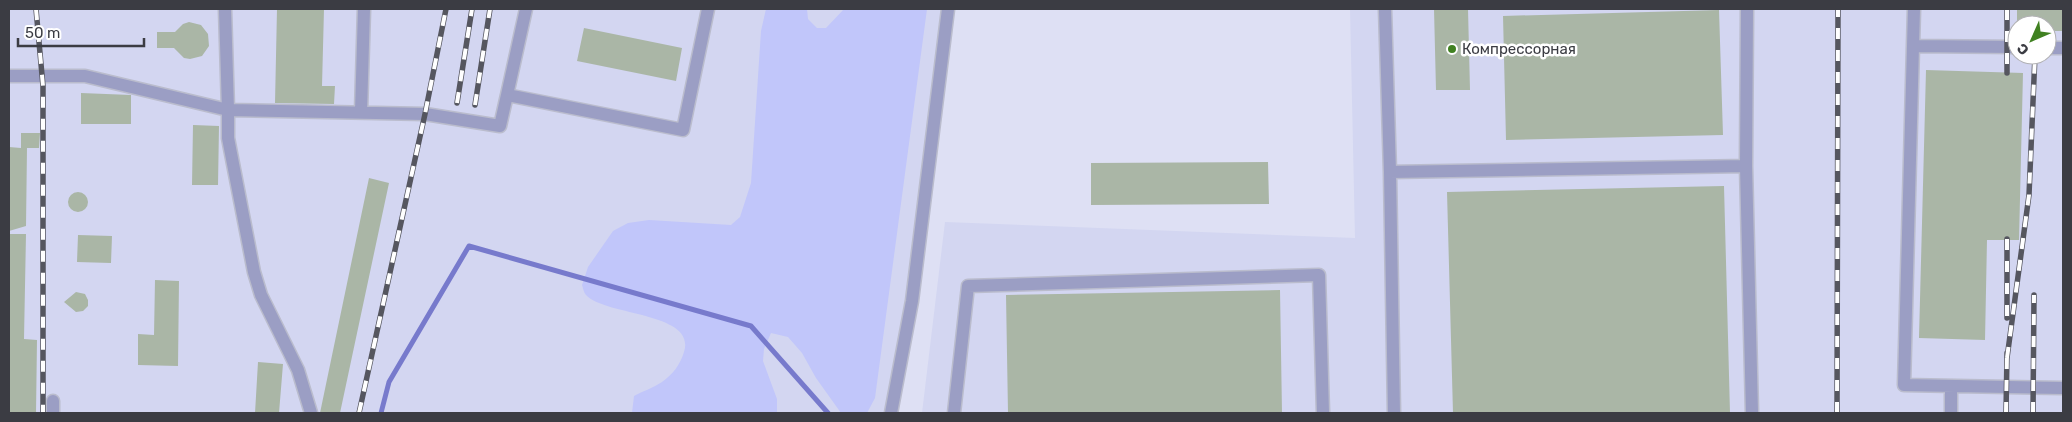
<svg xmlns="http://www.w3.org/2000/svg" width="2072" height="422" font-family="Rubik,sans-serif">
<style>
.built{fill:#d3d6f1;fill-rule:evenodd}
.green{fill:#c1c6fa}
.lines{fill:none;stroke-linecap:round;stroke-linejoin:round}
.stream{stroke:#777acc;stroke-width:5}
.building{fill:#aab6a6}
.minor-casing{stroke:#babccd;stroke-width:15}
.minor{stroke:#9b9ec4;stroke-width:12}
.rail-casing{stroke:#55565f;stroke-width:5.5}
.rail{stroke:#fff;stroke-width:4;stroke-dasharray:11;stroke-linecap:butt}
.poi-dot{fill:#408121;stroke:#fff;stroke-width:2}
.labels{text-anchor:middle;stroke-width:5;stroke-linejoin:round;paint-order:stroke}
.poi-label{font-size:15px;fill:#3b3c43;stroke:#fff;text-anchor:start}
</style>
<rect width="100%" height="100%" fill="#dee0f4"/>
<path class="built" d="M 9,9 L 944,9 L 908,283 L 885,413 L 9,413 Z
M 1350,9 L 2063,9 L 2063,413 L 922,413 L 945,222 L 1355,238 ZM 2017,25 L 2047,25 L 2047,55 L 2017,55 Z"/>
<path class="green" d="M 766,9 L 807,9 L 808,19 L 817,28 L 826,28 L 844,9 L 927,9 L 875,398 L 867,413 L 841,413 L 816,378 L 802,353 L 788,337 L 771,333 L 764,349 L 763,361 L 777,399 L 777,413 L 632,413 L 634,396 C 643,391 653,388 662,382 C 673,374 680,365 684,352 C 697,312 605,316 586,295 C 584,293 583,288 582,285 L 588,267 L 613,231 L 628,223 L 649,220 L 731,225 L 740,217 L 751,183 L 761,31 Z"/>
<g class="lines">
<path class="stream" d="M 381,413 L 389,382 L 469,246 L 751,326 L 828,413"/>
</g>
<path class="building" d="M 277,9 L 324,9 L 322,86 L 335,86 L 334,104 L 275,103 Z
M 1434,9 L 1468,9 L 1470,90 L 1436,90 Z
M 2017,9 L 2063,9 L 2063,31 L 2047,31 L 2047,25 L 2017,25 Z
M 1719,10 L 1723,135 L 1506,140 L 1503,16 Z
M 189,22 L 201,25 L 208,34 L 209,46 L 202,56 L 190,59 L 184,58 L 174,48 L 157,48 L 157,32 L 175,32 L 183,24 Z
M 584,28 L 682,48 L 676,81 L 577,61 Z
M 1926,70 L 2023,73 L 2019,240 L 1987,240 L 1985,340 L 1919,338 Z
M 81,93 L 131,95 L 131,124 L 81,124 Z
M 193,125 L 219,126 L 218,185 L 192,185 Z
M 21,133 L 40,133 L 39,148 L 24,148 L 27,148 L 26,226 L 9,231 L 9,147 L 21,148 Z
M 1268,162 L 1269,204 L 1091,205 L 1091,163 Z
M 369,178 L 389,183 L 340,413 L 320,413 Z
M 1724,186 L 1730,413 L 1453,413 L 1447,192 Z
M68 202a10 10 0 1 1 20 0a10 10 0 1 1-20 0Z
M 9,234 L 26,234 L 24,339 L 37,340 L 36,413 L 9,413 Z
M 78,235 L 112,236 L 111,263 L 77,262 Z
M 155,280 L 179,281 L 178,366 L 138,365 L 138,334 L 154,335 Z
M 1280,290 L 1282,413 L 1008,413 L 1006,295 Z
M 76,292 L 85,294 L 88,300 L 88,306 L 83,311 L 76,312 L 64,302 Z
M 258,362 L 283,364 L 279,413 L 255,413 Z"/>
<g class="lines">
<defs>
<path id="minor" d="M 526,9 L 507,95 L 683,130 L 708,9
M 1385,9 L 1390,172 L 1394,413
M 1747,9 L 1746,166 L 1752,413
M 1913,46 L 1914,9
M 2017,47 L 1913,46 L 1904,385 L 2063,388
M 2047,48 L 2063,48
M 9,76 L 85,76 L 228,110 L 225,9
M 361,112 L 364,9
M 1390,172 L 1746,166
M 53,413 L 53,401
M 311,413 L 298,370 L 261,295 L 254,272 L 228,138 L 228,110 L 425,114 L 500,126 L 507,95
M 891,413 L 912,301 L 948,9
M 954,413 L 968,286 L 1319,275 L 1323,413
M 1951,413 L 1951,386"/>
</defs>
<use href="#minor" class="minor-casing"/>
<use href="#minor" class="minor"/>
<defs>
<path id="rail" d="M 36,9 L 43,86 L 43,413
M 2007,9 L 2007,73
M 457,103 L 472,9
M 475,105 L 490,9
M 2007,239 L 2007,318
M 2007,358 L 2029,195 L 2035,55
M 359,413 L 425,114 L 446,9
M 1837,413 L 1838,9
M 2006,413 L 2007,353
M 2033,413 L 2034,295"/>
</defs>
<use href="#rail" class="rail-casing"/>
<use href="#rail" class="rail"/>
</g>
<circle class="poi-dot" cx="1452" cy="49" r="5"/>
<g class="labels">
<g class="poi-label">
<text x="1462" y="54">Компрессорная</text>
</g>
</g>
<rect width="2072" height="422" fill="none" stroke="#3b3c43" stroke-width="20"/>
<g transform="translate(2032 40) rotate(225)"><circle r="24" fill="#ffffff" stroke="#b1b1b4"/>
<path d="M0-4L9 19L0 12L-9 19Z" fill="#408121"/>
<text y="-8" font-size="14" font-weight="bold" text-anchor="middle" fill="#3b3c43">С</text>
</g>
<path d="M18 38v8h126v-8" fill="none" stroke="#3b3c43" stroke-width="2.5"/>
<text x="25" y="38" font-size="15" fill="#3b3c43" stroke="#ffffff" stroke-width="4" paint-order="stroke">50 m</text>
</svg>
